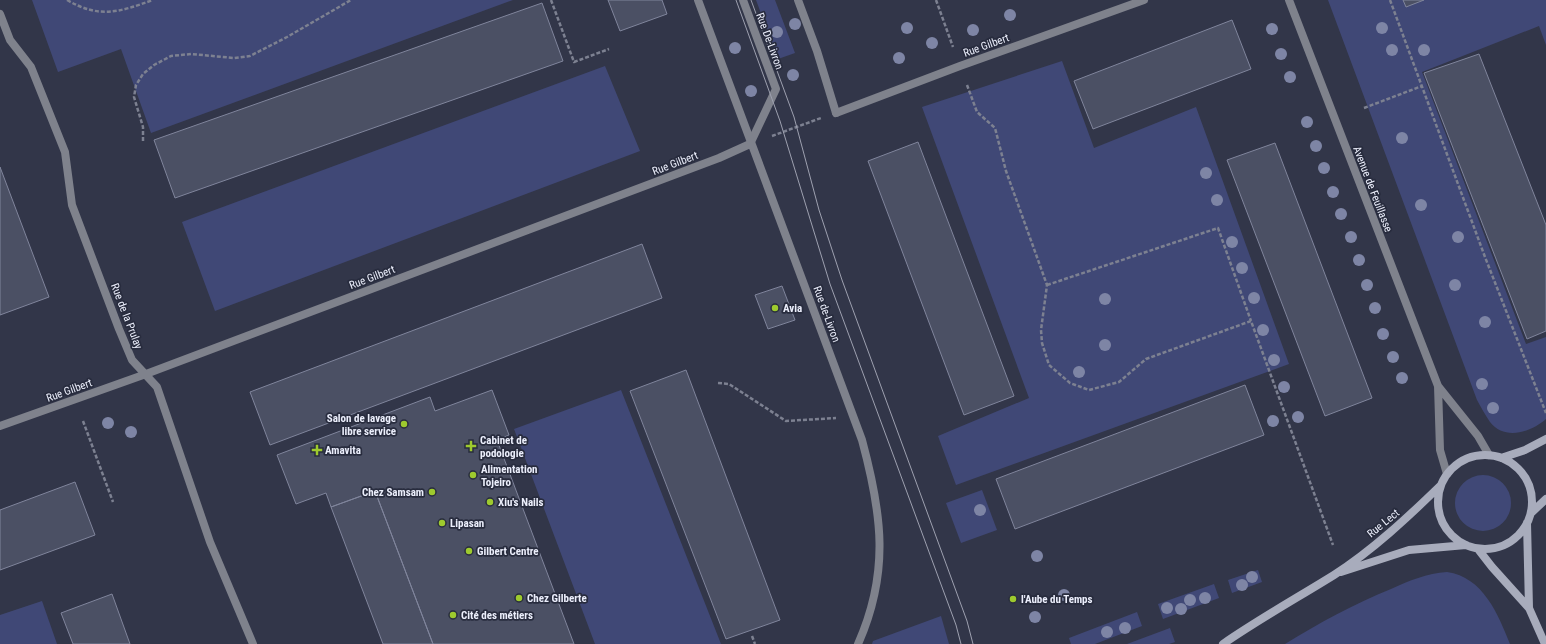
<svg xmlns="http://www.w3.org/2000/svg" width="1546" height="644" font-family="'Roboto Condensed',sans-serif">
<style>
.green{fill:#404876}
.building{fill:#4b5064;stroke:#80859c}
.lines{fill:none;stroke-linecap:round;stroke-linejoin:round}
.path{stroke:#7d8191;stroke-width:2.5;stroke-dasharray:4 2;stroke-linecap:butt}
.service{stroke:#7f828c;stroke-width:8}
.pedestrian{stroke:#7f828c;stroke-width:8}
.minor{stroke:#7f828c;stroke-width:8}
.secondary{stroke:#a8acbc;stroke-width:8}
.tram{stroke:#9ea1b0;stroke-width:1}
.tree{fill:#7e85a5}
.poi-dot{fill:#9eca2e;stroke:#282c3e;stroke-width:1.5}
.labels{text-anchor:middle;stroke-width:3.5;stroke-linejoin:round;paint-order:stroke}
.street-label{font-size:11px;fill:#eceffc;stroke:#282c3e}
.poi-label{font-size:11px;font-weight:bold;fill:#eceffc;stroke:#282c3e;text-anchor:start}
</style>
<rect width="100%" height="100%" fill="#323649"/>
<path class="green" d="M 32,0 L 513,0 L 151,133 L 121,49 L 58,72 Z
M 756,0 L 775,0 L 795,53 L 778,59 Z
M 1328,0 L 1546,0 L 1546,45 L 1539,26 L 1422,72 L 1526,344 L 1546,337 L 1546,419 C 1531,432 1505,441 1490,422 C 1485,415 1481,407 1477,400 Z
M 1062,61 L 1094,148 L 1196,107 L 1289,364 L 956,485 L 938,436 L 1029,398 L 922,107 Z
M 605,66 L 640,151 L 215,311 L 182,222 Z
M 621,390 L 721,644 L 595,644 L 514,429 Z
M1455 503a28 28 0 1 1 56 0a28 28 0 1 1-56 0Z
M 982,490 L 997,530 L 961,543 L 946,503 Z
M 1258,570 L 1262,582 L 1232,593 L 1228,580 Z
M 1447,572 C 1483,577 1498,614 1510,644 L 1285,644 C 1319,623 1354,604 1391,589 C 1409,581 1427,573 1447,572 Z
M 1214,584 L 1219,598 L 1163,619 L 1158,604 Z
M 42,601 L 57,644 L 0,644 L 0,615 Z
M 1137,612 L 1142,626 L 1095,644 L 1071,644 L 1069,638 Z
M 941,616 L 949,644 L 872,644 L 873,641 Z
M 1170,628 L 1175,642 L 1169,644 L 1127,644 Z"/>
<path class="building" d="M 608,0 L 662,0 L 667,14 L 620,31 Z
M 1403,0 L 1424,0 L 1406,7 Z
M 542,3 L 563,61 L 175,198 L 154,140 Z
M 1232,20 L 1251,69 L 1093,129 L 1074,81 Z
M 1479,54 L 1546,225 L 1546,331 L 1527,339 L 1424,73 Z
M 918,142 L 1014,396 L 964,415 L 868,161 Z
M 1275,143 L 1372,398 L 1325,416 L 1227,160 Z
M 0,167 L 49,297 L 0,315 Z
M 642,244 L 662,298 L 270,445 L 250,392 Z
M 782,286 L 795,320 L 768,329 L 755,295 Z
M 686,370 L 780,620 L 726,639 L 630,391 Z
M 1245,385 L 1264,435 L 1015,529 L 996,479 Z
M 492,390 L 509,435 L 497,440 L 574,644 L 433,644 L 375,491 L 331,507 L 326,493 L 296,504 L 277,455 L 430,397 L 435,411 Z
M 75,482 L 95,535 L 0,570 L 0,510 Z
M 375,491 L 433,644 L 383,644 L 331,507 Z
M 112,594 L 130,644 L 73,644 L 61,613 Z"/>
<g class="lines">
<path class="path" d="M 67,0 C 100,19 119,12 153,0
M 551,0 L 574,62 L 609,49
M 936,0 L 953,47
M 1390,0 L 1485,257 L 1546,413
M 967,85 L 977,112 L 995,128 L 1006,171 L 1047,285 L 1041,330 L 1042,343 L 1049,365 L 1070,383 L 1089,390 L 1119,382 L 1146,359 L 1251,321 L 1333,545
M 1364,108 L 1422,86
M 772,136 L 821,118
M 143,141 L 143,127 L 134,97 L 136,85 L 143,74 L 154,65 L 171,56 L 191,54 L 234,58 L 250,56 L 287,37 L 351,0
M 1047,285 L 1218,228 L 1251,321
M 718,383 L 729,384 L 786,421 L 836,418
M 83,421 L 113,502
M 752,636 L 755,644"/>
<path class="service" d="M 743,0 L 776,89 L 750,144"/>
<path class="pedestrian" d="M 798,0 L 817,51 L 836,113"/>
<path class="minor" d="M 698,0 L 862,440 C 882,514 890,572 858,644
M 1289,0 L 1438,386 L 1478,436 L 1489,455
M 0,14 L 10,40 L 31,67 L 65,152 L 72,205 L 119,329 L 132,360 L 157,387 L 210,542 L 253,644
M 836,113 L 960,66 L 1144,0
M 1438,386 L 1440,450 L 1447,474
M 0,426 L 146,374 L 719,158 L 750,144"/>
<path class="secondary" d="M1438 502a47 47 0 1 1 94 0a47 47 0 1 1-94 0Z
M 1501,458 L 1525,450 L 1546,439
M 1531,513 L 1546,499
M 1527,523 L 1529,608
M 1478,549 L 1492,567 L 1529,608 L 1545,644
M 1341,572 L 1409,550 L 1466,545
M 1223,644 C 1259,619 1297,598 1334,575 C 1373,550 1408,517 1441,485"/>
<path class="tram" d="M 736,0 L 780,121 L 830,284 L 956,625 L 961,644
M 751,0 L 794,117 L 819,210 L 842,280 L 967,621 L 973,644"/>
</g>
<g class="tree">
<circle cx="1010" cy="15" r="6"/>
<circle cx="795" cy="24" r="6"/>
<circle cx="907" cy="28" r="6"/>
<circle cx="1382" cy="28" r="6"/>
<circle cx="1272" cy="29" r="6"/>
<circle cx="973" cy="30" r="6"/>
<circle cx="777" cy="32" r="6"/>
<circle cx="932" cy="43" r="6"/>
<circle cx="735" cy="48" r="6"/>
<circle cx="1392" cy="50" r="6"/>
<circle cx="1424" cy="50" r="6"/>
<circle cx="1281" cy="54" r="6"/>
<circle cx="899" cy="58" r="6"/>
<circle cx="793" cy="75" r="6"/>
<circle cx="1290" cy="77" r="6"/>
<circle cx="751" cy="91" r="6"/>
<circle cx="1307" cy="122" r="6"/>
<circle cx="1402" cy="138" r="6"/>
<circle cx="1316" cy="146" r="6"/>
<circle cx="1324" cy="168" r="6"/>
<circle cx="1206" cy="173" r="6"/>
<circle cx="1333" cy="192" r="6"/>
<circle cx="1217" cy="200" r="6"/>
<circle cx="1421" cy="205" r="6"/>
<circle cx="1341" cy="214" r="6"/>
<circle cx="1351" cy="237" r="6"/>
<circle cx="1458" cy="237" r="6"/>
<circle cx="1232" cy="242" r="6"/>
<circle cx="1359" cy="260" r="6"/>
<circle cx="1242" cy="268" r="6"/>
<circle cx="1367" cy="285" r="6"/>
<circle cx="1455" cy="285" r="6"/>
<circle cx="1254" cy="298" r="6"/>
<circle cx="1105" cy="299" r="6"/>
<circle cx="1375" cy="308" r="6"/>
<circle cx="1485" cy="322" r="6"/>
<circle cx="1263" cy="330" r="6"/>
<circle cx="1383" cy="334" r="6"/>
<circle cx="1105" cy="345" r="6"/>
<circle cx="1393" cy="357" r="6"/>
<circle cx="1274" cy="360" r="6"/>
<circle cx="1079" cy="372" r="6"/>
<circle cx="1402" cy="378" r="6"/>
<circle cx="1482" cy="384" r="6"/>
<circle cx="1284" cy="387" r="6"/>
<circle cx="1493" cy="408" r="6"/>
<circle cx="1298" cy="417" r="6"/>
<circle cx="1273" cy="421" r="6"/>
<circle cx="108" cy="423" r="6"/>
<circle cx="131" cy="432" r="6"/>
<circle cx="980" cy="510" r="6"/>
<circle cx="1037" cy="556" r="6"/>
<circle cx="1252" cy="577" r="6"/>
<circle cx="1242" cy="585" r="6"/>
<circle cx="1064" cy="595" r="6"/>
<circle cx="1205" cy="598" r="6"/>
<circle cx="1190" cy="600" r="6"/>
<circle cx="1167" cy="608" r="6"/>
<circle cx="1181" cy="609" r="6"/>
<circle cx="1035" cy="617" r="6"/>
<circle cx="1125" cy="628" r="6"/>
<circle cx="1107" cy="632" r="6"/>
</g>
<g class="poi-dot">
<circle cx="775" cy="308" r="4"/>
<circle cx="404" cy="424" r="4"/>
<path d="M469 440h4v4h4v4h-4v4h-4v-4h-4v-4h4z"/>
<path d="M315 444h4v4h4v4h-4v4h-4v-4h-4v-4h4z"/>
<circle cx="473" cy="475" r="4"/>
<circle cx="432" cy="492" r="4"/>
<circle cx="490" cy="502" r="4"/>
<circle cx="442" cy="523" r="4"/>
<circle cx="469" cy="551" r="4"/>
<circle cx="519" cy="598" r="4"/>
<circle cx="1013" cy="599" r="4"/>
<circle cx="453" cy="615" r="4"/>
</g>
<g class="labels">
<g class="street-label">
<text transform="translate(770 41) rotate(70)" y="4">Rue De-Livron</text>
<text transform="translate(986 45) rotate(-20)" y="4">Rue Gilbert</text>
<text transform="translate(675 163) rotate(-21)" y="4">Rue Gilbert</text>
<text transform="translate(1373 189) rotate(69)" y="4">Avenue de Feuillasse</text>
<text transform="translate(372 277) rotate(-21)" y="4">Rue Gilbert</text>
<text transform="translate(827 314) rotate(70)" y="4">Rue de-Livron</text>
<text transform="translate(127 316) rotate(69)" y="4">Rue de la Prulay</text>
<text transform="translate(69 390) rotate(-20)" y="4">Rue Gilbert</text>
<text transform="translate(1383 523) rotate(-39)" y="4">Rue Lect</text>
</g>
<g class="poi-label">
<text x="783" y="312">Avia</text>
<text x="396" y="422" text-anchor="end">Salon de lavage<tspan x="396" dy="13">libre service</tspan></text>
<text x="480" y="444">Cabinet de<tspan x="480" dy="13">podologie</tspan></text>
<text x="325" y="454">Amavita</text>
<text x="481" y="473">Alimentation<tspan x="481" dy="13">Tojeiro</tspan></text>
<text x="424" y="496" text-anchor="end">Chez Samsam</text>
<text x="498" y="506">Xiu's Nails</text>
<text x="450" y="527">Lipasan</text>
<text x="477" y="555">Gilbert Centre</text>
<text x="527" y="602">Chez Gilberte</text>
<text x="1021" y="603">l'Aube du Temps</text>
<text x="461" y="619">Cité des métiers</text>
</g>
</g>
</svg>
